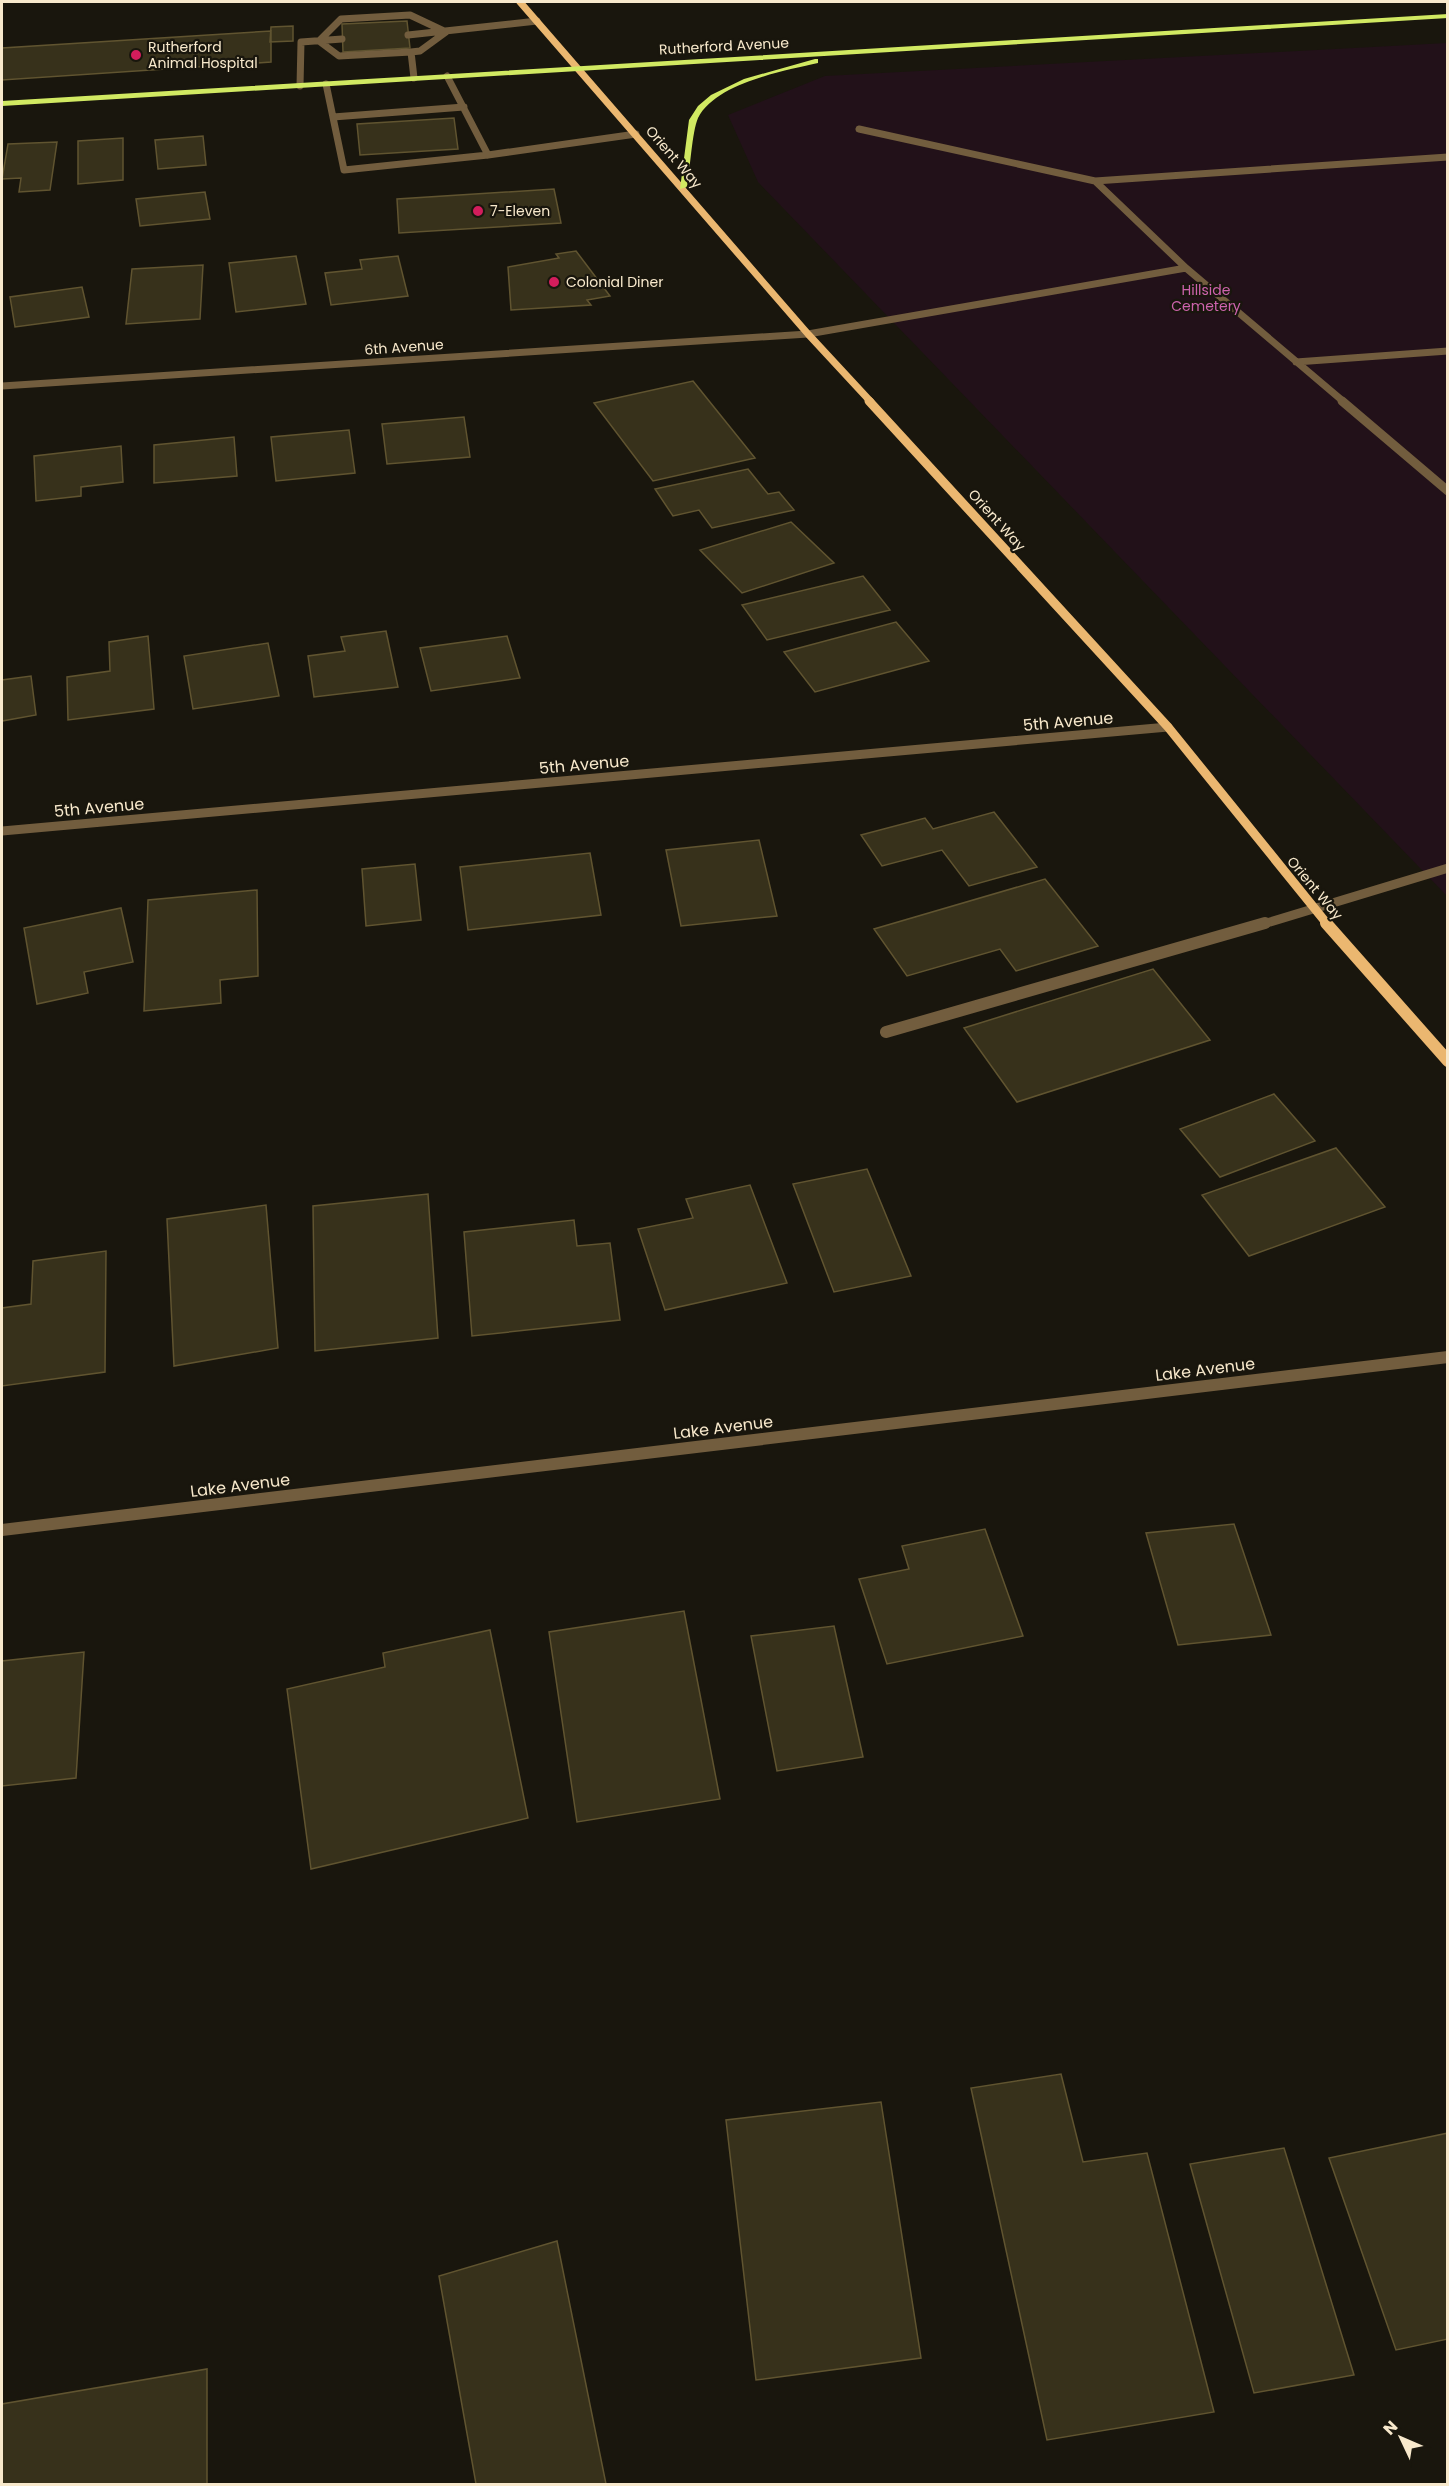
<svg xmlns="http://www.w3.org/2000/svg" width="1449" height="2486" font-family="Poppins,sans-serif">
<style>
.green{fill:#221119}
.building{fill:#37311b;stroke:#605430;stroke-width:1.5}
.lines{fill:none;stroke-linecap:round;stroke-linejoin:round}
.lane-far2{stroke:#725d3e;stroke-width:7}
.lane-far1{stroke:#725d3e;stroke-width:9}
.lane{stroke:#725d3e;stroke-width:12}
.street-far2{stroke:#725d3e;stroke-width:7}
.street-far1{stroke:#725d3e;stroke-width:9}
.street{stroke:#725d3e;stroke-width:12}
.secondary-far2{stroke:#ebb770;stroke-width:7}
.secondary-far1{stroke:#ebb770;stroke-width:9}
.secondary{stroke:#ebb770;stroke-width:12}
.primary{fill:#d1e962;fill-rule:evenodd}
.poi-dot{fill:#d31d5c;stroke:#19160d;stroke-width:2}
.labels{text-anchor:middle;stroke-width:4.5;stroke-linejoin:round;paint-order:stroke}
.far-street-label{font-size:14px;fill:#f8e9cc;stroke:#19160d}
.far-poi-label{font-size:14px;fill:#f8e9cc;stroke:#19160d;text-anchor:start}
.far-park-label{font-size:14px;fill:#cd63ad;stroke:#19160d}
.street-label{font-size:16px;fill:#f8e9cc;stroke:#19160d}
</style>
<rect width="100%" height="100%" fill="#19160d"/>
<path class="green" d="M 1447,43 L 1447,896 L 758,182 L 728,115 L 825,76 Z"/>
<path class="building" d="M 407,21 L 410,48 L 343,52 L 342,24 Z
M 293,26 L 293,41 L 270,42 L 271,27 Z
M 271,31 L 271,62 L 2,80 L 2,48 Z
M 454,118 L 458,149 L 360,155 L 357,124 Z
M 203,136 L 206,165 L 158,169 L 155,140 Z
M 123,138 L 123,180 L 78,184 L 78,141 Z
M 57,142 L 50,190 L 19,192 L 21,178 L 2,179 L 8,144 Z
M 554,189 L 561,223 L 399,233 L 397,199 Z
M 205,192 L 210,219 L 140,226 L 136,199 Z
M 576,251 L 610,296 L 587,300 L 591,305 L 511,310 L 508,267 L 559,258 L 556,254 Z
M 296,256 L 306,304 L 236,312 L 229,263 Z
M 398,256 L 408,296 L 331,305 L 325,273 L 362,269 L 360,260 Z
M 203,265 L 200,319 L 126,324 L 132,269 Z
M 82,287 L 89,317 L 15,327 L 10,297 Z
M 693,381 L 755,458 L 653,481 L 594,403 Z
M 464,417 L 470,457 L 387,464 L 382,424 Z
M 349,430 L 355,473 L 276,481 L 271,437 Z
M 234,437 L 237,476 L 154,483 L 154,445 Z
M 121,446 L 123,482 L 81,487 L 81,496 L 36,501 L 34,456 Z
M 748,469 L 768,494 L 779,492 L 794,510 L 712,528 L 699,510 L 673,516 L 655,489 Z
M 791,522 L 834,563 L 742,593 L 700,550 Z
M 863,576 L 890,610 L 767,640 L 742,605 Z
M 896,622 L 929,661 L 815,692 L 784,652 Z
M 386,631 L 398,687 L 314,697 L 308,656 L 345,651 L 341,637 Z
M 148,636 L 154,709 L 68,720 L 67,677 L 110,671 L 109,642 Z
M 507,636 L 520,678 L 431,691 L 420,648 Z
M 268,643 L 279,696 L 193,709 L 184,656 Z
M 31,676 L 36,715 L 2,721 L 2,680 Z
M 994,812 L 1037,867 L 969,886 L 942,850 L 882,866 L 861,835 L 925,818 L 933,829 Z
M 759,840 L 777,916 L 681,926 L 666,850 Z
M 590,853 L 601,915 L 468,930 L 460,867 Z
M 415,864 L 421,920 L 366,926 L 362,869 Z
M 1045,879 L 1098,946 L 1016,971 L 1000,949 L 907,976 L 874,929 Z
M 257,890 L 258,976 L 220,980 L 221,1003 L 144,1011 L 148,900 Z
M 121,908 L 133,962 L 84,972 L 88,993 L 37,1004 L 24,928 Z
M 1153,969 L 1210,1040 L 1017,1102 L 964,1028 Z
M 1274,1094 L 1315,1141 L 1220,1177 L 1180,1129 Z
M 1336,1148 L 1385,1207 L 1249,1256 L 1202,1195 Z
M 867,1169 L 911,1276 L 834,1292 L 793,1184 Z
M 750,1185 L 787,1283 L 665,1310 L 638,1229 L 693,1218 L 686,1199 Z
M 428,1194 L 438,1338 L 315,1351 L 313,1206 Z
M 266,1205 L 278,1348 L 174,1366 L 167,1219 Z
M 574,1220 L 577,1246 L 610,1243 L 620,1320 L 472,1336 L 464,1232 Z
M 106,1251 L 105,1372 L 2,1386 L 2,1308 L 31,1304 L 33,1261 Z
M 1234,1524 L 1271,1635 L 1178,1645 L 1146,1533 Z
M 985,1529 L 1023,1636 L 887,1664 L 859,1579 L 909,1569 L 902,1546 Z
M 684,1611 L 720,1799 L 577,1822 L 549,1632 Z
M 834,1626 L 863,1757 L 777,1771 L 751,1636 Z
M 490,1630 L 528,1818 L 311,1869 L 287,1689 L 385,1667 L 383,1653 Z
M 84,1652 L 76,1778 L 2,1786 L 2,1661 Z
M 1061,2074 L 1083,2162 L 1147,2153 L 1214,2412 L 1047,2440 L 971,2088 Z
M 881,2102 L 921,2358 L 756,2380 L 726,2120 Z
M 1448,2133 L 1448,2339 L 1396,2350 L 1329,2158 Z
M 1284,2148 L 1354,2375 L 1254,2393 L 1190,2164 Z
M 557,2241 L 606,2484 L 476,2484 L 439,2276 Z
M 207,2369 L 207,2484 L 2,2484 L 2,2404 Z"/>
<g class="lines">
<path class="lane-far2" d="M 410,15 L 446,32 L 420,51 L 411,52 L 339,56 L 319,41 L 341,19 Z
M 408,35 L 537,21
M 411,52 L 414,78
M 447,76 L 488,155
M 326,84 L 344,170 L 488,155 L 636,134
M 300,86 L 301,42 L 342,39
M 333,117 L 464,107
M 859,129 L 1095,181
M 1186,268 L 1095,181 L 1448,157
M 808,334 L 1186,268 L 1344,402
M 1296,362 L 1448,351"/>
<path class="lane-far1" d="M 1342,401 L 1448,491
M 1260,925 L 1448,868"/>
<path class="lane" d="M 886,1032 L 1265,923"/>
<path class="street-far2" d="M 2,386 L 808,334"/>
<path class="street-far1" d="M 2,831 L 1168,727"/>
<path class="street" d="M 2,1530 L 1448,1357"/>
<path class="secondary-far2" d="M 520,2 L 808,334 L 871,402"/>
<path class="secondary-far1" d="M 869,401 L 1168,727 L 1328,925"/>
<path class="secondary" d="M 1326,923 L 1448,1061"/>
<path class="primary" d="M 1448,14 L 1448,18 L 2,106 L 2,101 Z
M 815,59 L 818,59 L 818,63 C 783,71 716,83 698,118 C 692,132 690,170 687,187 L 680,189 L 689,120 L 698,106 L 711,95 L 744,79 Z"/>
</g>
<g class="poi-dot">
<circle cx="136" cy="55" r="6"/>
<circle cx="478" cy="211" r="6"/>
<circle cx="554" cy="282" r="6"/>
</g>
<g class="labels">
<g class="far-street-label">
<text transform="translate(724 46) rotate(-3)" y="5">Rutherford Avenue</text>
<text transform="translate(674 157) rotate(49)" y="5">Orient Way</text>
<text transform="translate(404 347) rotate(-4)" y="5">6th Avenue</text>
<text transform="translate(997 520) rotate(48)" y="5">Orient Way</text>
<text transform="translate(1315 888) rotate(50)" y="5">Orient Way</text>
</g>
<g class="far-poi-label">
<text x="148" y="52">Rutherford<tspan x="148" dy="16">Animal Hospital</tspan></text>
<text x="490" y="216">7-Eleven</text>
<text x="566" y="287">Colonial Diner</text>
</g>
<g class="far-park-label">
<text x="1206" y="295">Hillside<tspan x="1206" dy="16">Cemetery</tspan></text>
</g>
<g class="street-label">
<text transform="translate(1068 721) rotate(-5)" y="6">5th Avenue</text>
<text transform="translate(584 764) rotate(-5)" y="6">5th Avenue</text>
<text transform="translate(99 807) rotate(-5)" y="6">5th Avenue</text>
<text transform="translate(1205 1369) rotate(-7)" y="6">Lake Avenue</text>
<text transform="translate(723 1427) rotate(-7)" y="6">Lake Avenue</text>
<text transform="translate(240 1485) rotate(-7)" y="6">Lake Avenue</text>
</g>
</g>
<rect width="1449" height="2486" fill="none" stroke="#f8e9cc" stroke-width="6"/>
<g transform="translate(1401 2438) rotate(314)" stroke="#19160d" stroke-width="4.5" paint-order="stroke">
<path d="M0-4.5L10 22L0 15L-10 22Z" fill="#f8e9cc"/>
<text y="-9" font-size="16" font-weight="bold" text-anchor="middle" fill="#f8e9cc">N</text>
</g>
</svg>
